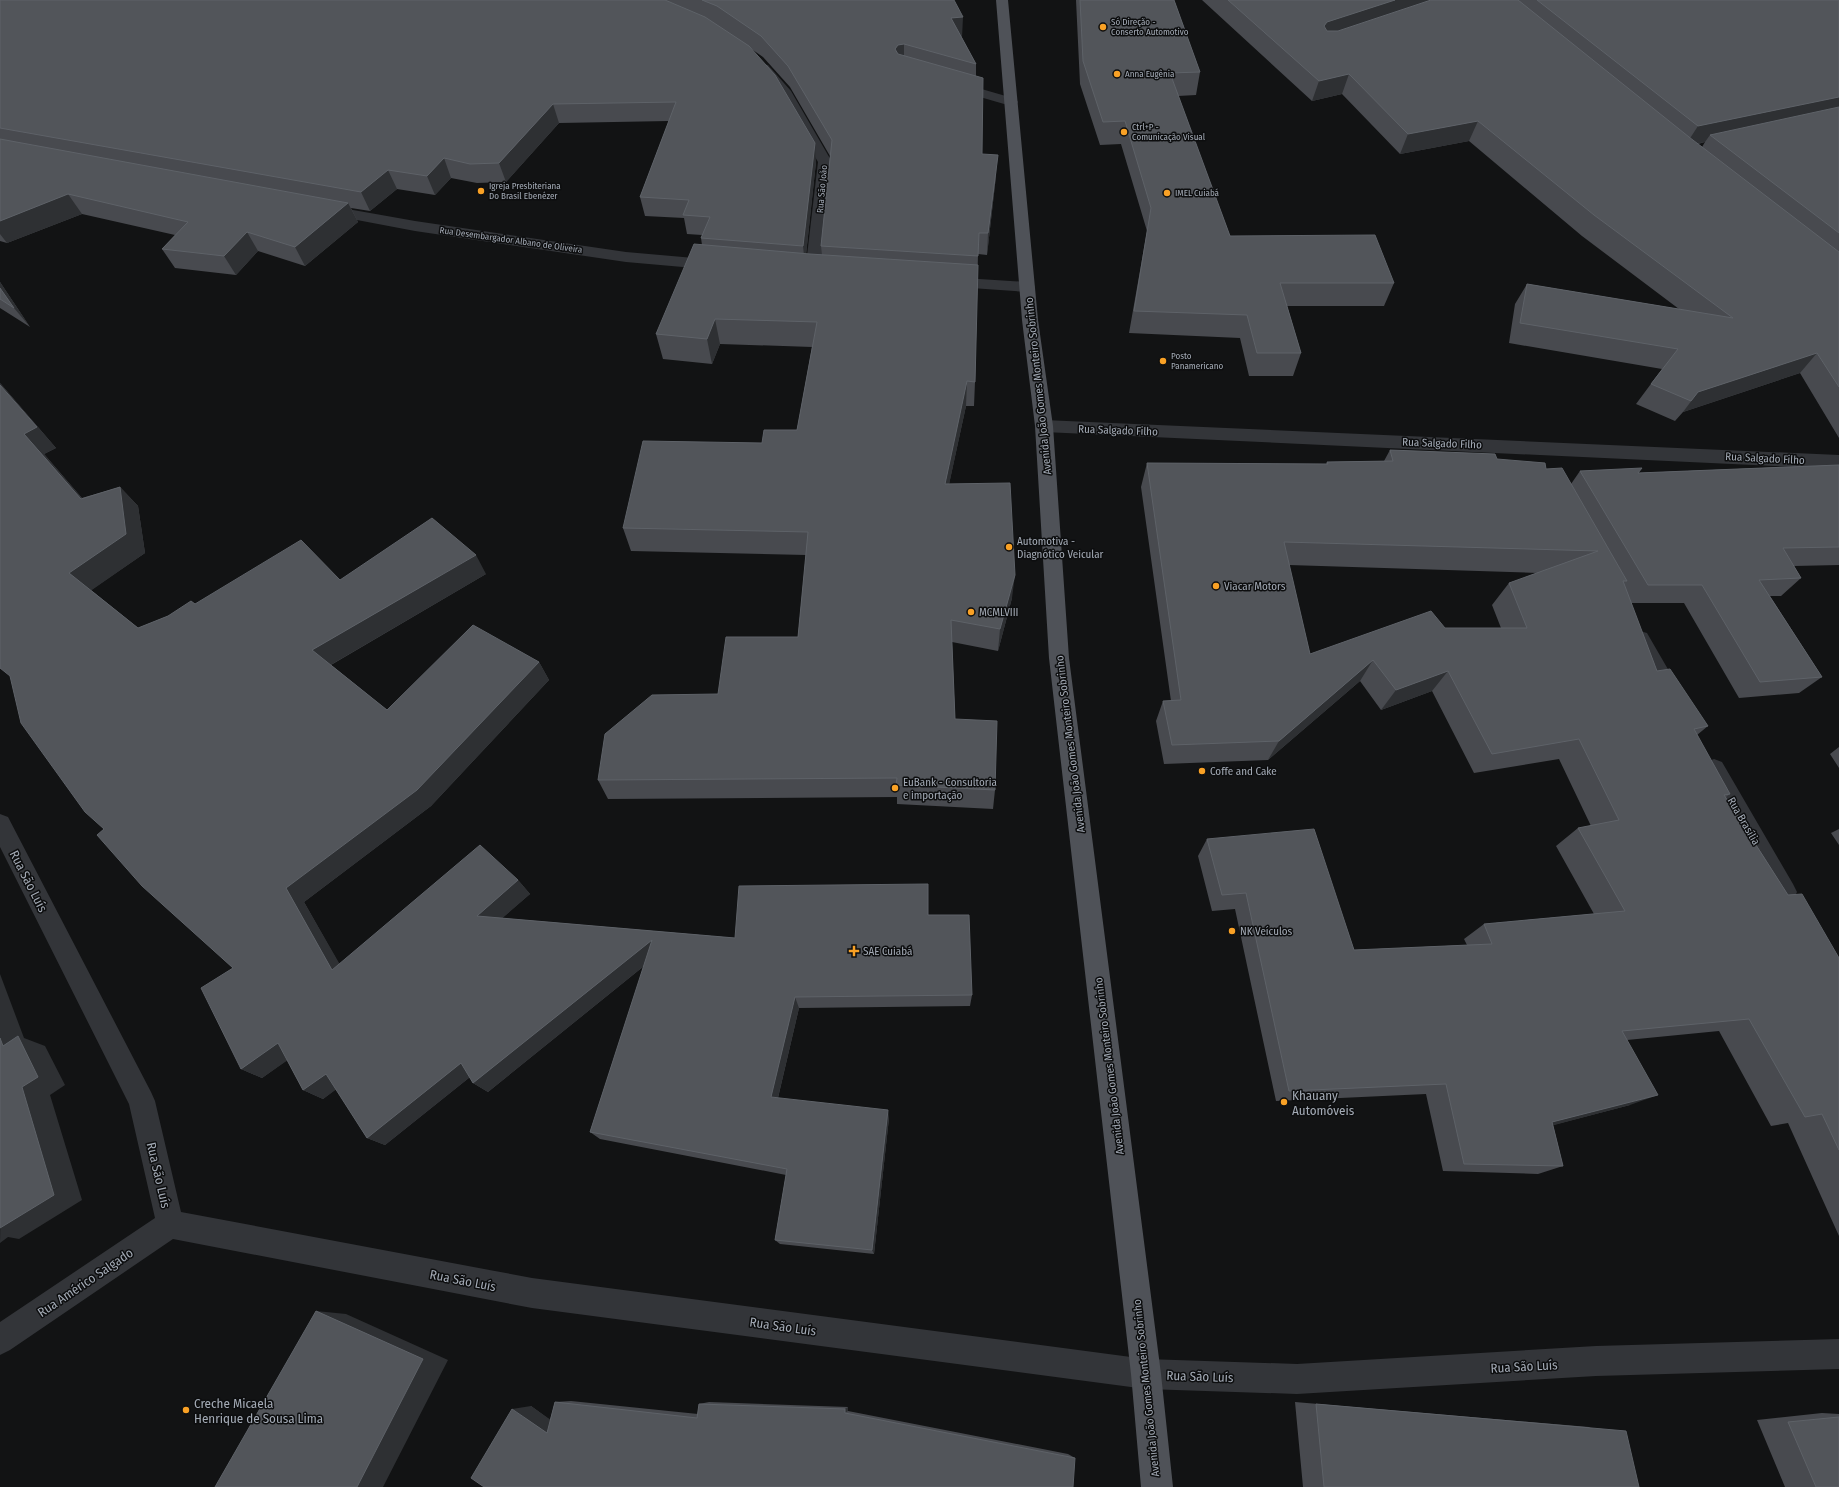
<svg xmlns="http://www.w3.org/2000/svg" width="1839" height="1487" font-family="'Fira Sans Condensed',sans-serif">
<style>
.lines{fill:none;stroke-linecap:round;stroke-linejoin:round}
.minor{fill:#333539;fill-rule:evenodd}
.major{fill:#4f5258;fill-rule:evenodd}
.wall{fill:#484a4f;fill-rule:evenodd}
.shaded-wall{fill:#2e3033}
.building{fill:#52555a;stroke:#5e6268;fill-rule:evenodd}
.poi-dot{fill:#f9a125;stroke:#0d0e0f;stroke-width:1.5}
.labels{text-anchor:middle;stroke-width:3;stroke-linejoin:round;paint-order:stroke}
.far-poi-label{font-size:9px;fill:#a3aab5;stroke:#0d0e0f;text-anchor:start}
.far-street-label{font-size:9px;fill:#a3aab5;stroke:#0d0e0f}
.street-label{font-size:11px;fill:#a3aab5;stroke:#0d0e0f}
.poi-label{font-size:11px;fill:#a3aab5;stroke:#0d0e0f;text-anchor:start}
.near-street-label{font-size:13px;fill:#a3aab5;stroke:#0d0e0f}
.near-poi-label{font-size:13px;fill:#a3aab5;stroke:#0d0e0f;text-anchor:start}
</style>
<rect width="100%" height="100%" fill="#121314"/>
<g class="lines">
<path class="minor" d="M 763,64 L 768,65 L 791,91 L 832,162 L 821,273 L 819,277 L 813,278 L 807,277 L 805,273 L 818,162 L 778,93 L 756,68 L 758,65 Z
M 954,81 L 1016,99 L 1018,102 L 1016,105 L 1011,106 L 949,88 L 947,85 L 949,82 Z
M 325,205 L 415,221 L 626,252 L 717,260 L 723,262 L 725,265 L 723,268 L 717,270 L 626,262 L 415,231 L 320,213 L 317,210 L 320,207 Z
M 948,277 L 1027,282 L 1033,283 L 1035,287 L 1033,291 L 1027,292 L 942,286 L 940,282 L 942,278 Z
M 1044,420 L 1839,455 L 1839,469 L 1044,432 L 1038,430 L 1035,426 L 1038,422 Z
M 1640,631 L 1647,633 L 1680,690 L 1683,696 L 1680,702 L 1672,705 L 1664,702 L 1633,645 L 1630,639 L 1633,633 Z
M 1714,759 L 1722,762 L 1793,884 L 1797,892 L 1793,900 L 1785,903 L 1777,900 L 1706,776 L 1703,769 L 1706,762 Z
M 0,814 L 8,817 L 151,1092 L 155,1101 L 181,1212 L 532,1278 L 1146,1359 L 1297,1364 L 1596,1346 L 1839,1339 L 1839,1369 L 1596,1376 L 1297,1394 L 1146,1389 L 532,1308 L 173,1239 L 10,1350 L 0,1355 L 0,1322 L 155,1218 L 129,1104 L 0,847 Z"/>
<path class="major" d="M 996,0 L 1008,0 L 1038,320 L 1053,426 L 1069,658 L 1161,1374 L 1173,1487 L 1141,1487 L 1131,1374 L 1049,658 L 1035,426 L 1022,320 Z"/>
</g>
<path class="wall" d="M 0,0 L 954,0 L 962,38 L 976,64 L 976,76 L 982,154 L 996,176 L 987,255 L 978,254 L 975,382 L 974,406 L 966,406 L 949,484 L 1012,598 L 998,651 L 952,642 L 955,719 L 995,790 L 993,809 L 897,804 L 897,797 L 608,799 L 598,780 L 798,637 L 806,555 L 631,551 L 623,528 L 762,443 L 797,430 L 812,347 L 720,344 L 712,364 L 663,359 L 656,334 L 702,245 L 701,238 L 702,235 L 687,234 L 684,218 L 645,216 L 640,197 L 669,121 L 559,123 L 506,182 L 477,183 L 451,178 L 435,195 L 397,189 L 370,211 L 351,208 L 358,222 L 305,266 L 258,251 L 236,275 L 175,268 L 162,249 L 175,235 L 82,214 L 7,243 L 0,241 ZM 750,48 L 763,57 L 790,87 L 830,156 L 821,246 L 822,255 L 806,254 L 816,162 Z
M 1076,0 L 1174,0 L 1200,72 L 1196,95 L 1178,96 L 1230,236 L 1394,283 L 1384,306 L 1287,306 L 1301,353 L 1293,376 L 1249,376 L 1240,338 L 1129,333 L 1147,231 L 1121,144 L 1100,145 L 1080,84 Z
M 1202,0 L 1839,0 L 1839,438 L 1800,373 L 1683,412 L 1675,421 L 1636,404 L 1662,369 L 1509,343 L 1515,304 L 1527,284 L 1679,309 L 1582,236 L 1469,141 L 1400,154 L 1342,94 L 1312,101 ZM 1705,142 L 1702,147 L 1698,144 Z
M 0,282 L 30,327 L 0,308 Z
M 0,383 L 56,448 L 44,454 L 82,498 L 120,487 L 138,506 L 145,553 L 91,590 L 138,628 L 168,616 L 195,604 L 340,580 L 486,574 L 331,665 L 387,710 L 539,662 L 549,680 L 431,806 L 304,902 L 339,964 L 518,880 L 530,894 L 502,918 L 735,938 L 928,915 L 972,995 L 970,1006 L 799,1008 L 778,1098 L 889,1118 L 874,1254 L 780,1244 L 775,1240 L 786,1175 L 600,1139 L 590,1132 L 644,966 L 488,1092 L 473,1083 L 470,1077 L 385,1145 L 367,1138 L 336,1089 L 323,1099 L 303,1090 L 287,1060 L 262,1078 L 241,1069 L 233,968 L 104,829 Z
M 1390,450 L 1497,459 L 1546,469 L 1571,484 L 1580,471 L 1638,473 L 1839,465 L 1839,565 L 1794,566 L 1801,578 L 1781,596 L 1770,596 L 1822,677 L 1799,693 L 1739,698 L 1684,603 L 1631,603 L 1657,671 L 1708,726 L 1697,735 L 1730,794 L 1726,797 L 1788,895 L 1839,958 L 1839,1236 L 1788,1123 L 1771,1126 L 1719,1031 L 1627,1040 L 1630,1105 L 1553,1125 L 1563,1166 L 1538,1174 L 1443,1171 L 1426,1094 L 1276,1101 L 1235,909 L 1212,911 L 1198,856 L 1207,839 L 1354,950 L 1467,945 L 1464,939 L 1484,924 L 1594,914 L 1556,846 L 1578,828 L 1591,826 L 1559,759 L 1474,773 L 1432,691 L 1381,710 L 1360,681 L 1268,760 L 1164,764 L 1156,721 L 1163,701 L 1171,701 L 1141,487 L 1147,463 L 1326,464 L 1327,462 L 1384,461 ZM 1289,565 L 1538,573 L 1509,583 L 1492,605 L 1501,628 L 1310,654 Z
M 1839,747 L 1839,768 L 1830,754 Z
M 1839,829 L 1839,845 L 1831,833 Z
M 571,1401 L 698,1414 L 699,1404 L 709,1402 L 848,1407 L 848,1411 L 1068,1454 L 1075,1458 L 484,1487 L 531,1406 L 550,1420 L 555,1402 Z
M 1295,1402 L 1589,1427 L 1639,1487 L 1303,1487 Z
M 1822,1413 L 1839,1414 L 1839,1487 L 1785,1487 L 1757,1420 Z"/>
<path class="shaded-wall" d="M 1395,0 L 1447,0 L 1318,46 L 1324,26 L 1327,22 Z
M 963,17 L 962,38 L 951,18 Z
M 904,44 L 904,66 L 895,49 L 898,45 Z
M 1349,74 L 1342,94 L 1312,101 L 1319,81 Z
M 1839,97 L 1839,114 L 1710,135 L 1705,142 L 1685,146 L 1698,126 Z
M 553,104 L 559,123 L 506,182 L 499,163 Z
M 1478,121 L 1469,141 L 1400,154 L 1408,134 Z
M 815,143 L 816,162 L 805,265 L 803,246 Z
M 998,155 L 996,176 L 987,255 L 988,233 Z
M 444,158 L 451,178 L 435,195 L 427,176 Z
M 388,170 L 397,189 L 370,211 L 361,192 Z
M 68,194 L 82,214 L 7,243 L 0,234 L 0,221 Z
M 348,203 L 358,222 L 305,266 L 295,247 Z
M 247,232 L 258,251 L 236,275 L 224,256 Z
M 0,282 L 30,327 L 14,308 L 0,288 Z
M 715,319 L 720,344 L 712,364 L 707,339 Z
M 1817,353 L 1800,373 L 1683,412 L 1698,392 Z
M 967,381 L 966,406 L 944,508 L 945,484 Z
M 0,383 L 56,448 L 44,454 L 100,519 L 81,499 L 24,434 L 0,385 Z
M 120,487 L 138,506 L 145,553 L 89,592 L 69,573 Z
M 476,555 L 486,574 L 327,667 L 312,650 Z
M 1015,575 L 1012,598 L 998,651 L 1000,629 Z
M 1373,660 L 1360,681 L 1268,760 L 1279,741 Z
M 539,662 L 549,680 L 431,806 L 304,902 L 350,982 L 332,970 L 286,888 Z
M 1448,671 L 1432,691 L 1381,710 L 1396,690 Z
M 518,880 L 530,894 L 490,929 L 477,916 Z
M 652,940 L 660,953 L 488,1092 L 473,1083 Z
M 0,974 L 24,1038 L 45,1046 L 65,1085 L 50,1095 L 82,1200 L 19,1239 L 8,1237 L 0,1243 L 3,1046 L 0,1038 Z
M 795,997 L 799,1008 L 776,1106 L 771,1097 Z
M 278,1043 L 298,1053 L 262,1078 L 241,1069 Z
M 461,1063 L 475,1073 L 385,1145 L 367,1138 Z
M 326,1074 L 345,1083 L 323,1099 L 303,1090 Z
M 1658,1095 L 1630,1105 L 1528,1132 L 1552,1122 Z
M 888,1110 L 889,1118 L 874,1254 L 872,1250 Z
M 316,1311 L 346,1314 L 448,1360 L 383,1487 L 357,1487 Z
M 531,1406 L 565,1430 L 547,1433 L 512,1409 Z
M 848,1407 L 848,1411 L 845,1413 L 845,1409 Z"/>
<path class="building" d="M 0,0 L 665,0 L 705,17 L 749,46 L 775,75 L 815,143 L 803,246 L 701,238 L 710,217 L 683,215 L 689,200 L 640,197 L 676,102 L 553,104 L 499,163 L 470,164 L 444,158 L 427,176 L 388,170 L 361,192 L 0,128 Z
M 702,0 L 954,0 L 963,17 L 951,18 L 976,64 L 904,44 L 898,45 L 895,49 L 898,54 L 983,78 L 982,154 L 998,155 L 988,233 L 979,233 L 978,256 L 821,246 L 832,140 L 788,66 L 761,36 L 717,6 Z
M 1080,0 L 1174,0 L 1200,72 L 1170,73 L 1230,236 L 1375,235 L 1394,283 L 1280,283 L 1301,353 L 1257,353 L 1247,315 L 1134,311 L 1151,208 L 1125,121 L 1103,122 L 1083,61 Z
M 1228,0 L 1395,0 L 1327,22 L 1324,26 L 1327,31 L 1338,31 L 1431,0 L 1518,0 L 1689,137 L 1839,252 L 1839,387 L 1817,353 L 1698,392 L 1691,401 L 1651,384 L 1678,349 L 1520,323 L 1527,284 L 1733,318 L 1594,215 L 1478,121 L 1408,134 L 1349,74 L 1319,81 Z
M 1537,0 L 1839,0 L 1839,97 L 1698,126 Z
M 1839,107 L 1839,233 L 1710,135 Z
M 0,139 L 348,203 L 295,247 L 247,232 L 224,256 L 162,249 L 188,222 L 68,194 L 0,221 Z
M 694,244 L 810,254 L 978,265 L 975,382 L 967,381 L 945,484 L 1010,483 L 1015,575 L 1000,629 L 951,620 L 955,719 L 997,721 L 995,790 L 896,785 L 897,778 L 598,780 L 605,734 L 652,695 L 718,694 L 726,637 L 798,637 L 808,532 L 623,528 L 643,441 L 762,443 L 764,430 L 797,430 L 817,322 L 715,319 L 707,339 L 656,334 Z
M 0,288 L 14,308 L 0,299 Z
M 0,385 L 37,427 L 24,434 L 81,499 L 120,487 L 126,534 L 69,573 L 138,628 L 168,616 L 191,601 L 195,604 L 301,540 L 340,580 L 432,518 L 476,555 L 312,650 L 387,710 L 473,625 L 539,662 L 417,790 L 286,888 L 332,970 L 480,845 L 518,880 L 477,916 L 735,938 L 739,886 L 928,884 L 928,915 L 969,915 L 972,995 L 795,997 L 771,1097 L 888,1110 L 872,1250 L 775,1240 L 787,1169 L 590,1132 L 652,940 L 473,1083 L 461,1063 L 367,1138 L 326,1074 L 303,1090 L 278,1043 L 241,1069 L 201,988 L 233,968 L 142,886 L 97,835 L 104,829 L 85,812 L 21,723 L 10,676 L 0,668 Z
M 1390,450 L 1495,454 L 1497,459 L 1545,463 L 1546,469 L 1562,468 L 1627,581 L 1623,581 L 1657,671 L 1670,669 L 1708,726 L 1694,729 L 1730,794 L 1724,795 L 1788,895 L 1802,894 L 1839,958 L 1839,1150 L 1822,1114 L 1805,1117 L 1749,1019 L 1622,1031 L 1658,1095 L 1552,1122 L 1563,1166 L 1464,1164 L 1446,1084 L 1289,1091 L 1246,893 L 1222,895 L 1207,839 L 1314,829 L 1354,950 L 1492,944 L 1484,924 L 1625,911 L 1578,828 L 1619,820 L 1579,739 L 1492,754 L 1448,671 L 1396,690 L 1373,660 L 1279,741 L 1172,745 L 1163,701 L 1181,700 L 1147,463 L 1328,464 L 1327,462 L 1393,461 ZM 1284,542 L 1598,551 L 1509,583 L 1527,628 L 1445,628 L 1431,611 L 1310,654 Z
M 1839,465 L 1839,547 L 1783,548 L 1801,578 L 1759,580 L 1822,677 L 1760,682 L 1702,585 L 1648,585 L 1580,471 L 1642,468 L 1638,473 Z
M 18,1036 L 38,1077 L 22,1087 L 54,1195 L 0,1228 L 0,1038 L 3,1046 Z
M 316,1311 L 423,1359 L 357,1487 L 215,1487 Z
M 555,1402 L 697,1418 L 699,1404 L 845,1409 L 845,1413 L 1075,1458 L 1073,1487 L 484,1487 L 471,1478 L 512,1409 L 547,1433 Z
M 1316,1404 L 1626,1431 L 1639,1487 L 1324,1487 Z
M 1839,1417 L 1839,1487 L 1816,1487 L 1788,1422 Z"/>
<g class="poi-dot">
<circle cx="1103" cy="27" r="4"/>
<circle cx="1117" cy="74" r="4"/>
<circle cx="1124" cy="132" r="4"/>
<circle cx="481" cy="191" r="4"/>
<circle cx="1167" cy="193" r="4"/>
<circle cx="1163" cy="361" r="4"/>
<circle cx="1009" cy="547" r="4"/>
<circle cx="1216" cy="586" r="4"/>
<circle cx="971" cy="612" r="4"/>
<circle cx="1202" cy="771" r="4"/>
<circle cx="895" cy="788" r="4"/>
<circle cx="1232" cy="931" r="4"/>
<path d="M852 945h4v4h4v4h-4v4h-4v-4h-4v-4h4z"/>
<circle cx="1284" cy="1102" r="4"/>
<circle cx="186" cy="1410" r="4"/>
</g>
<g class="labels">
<g class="far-poi-label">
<text x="1111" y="25">Só Direção -<tspan x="1111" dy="10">Conserto Automotivo</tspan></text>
<text x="1125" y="77">Anna Eugênia</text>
<text x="1132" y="130">Ctrl+P -<tspan x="1132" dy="10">Comunicação Visual</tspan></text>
<text x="489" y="189">Igreja Presbiteriana<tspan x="489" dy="10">Do Brasil Ebenézer</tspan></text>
<text x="1175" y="196">IMEL Cuiabá</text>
<text x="1171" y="359">Posto<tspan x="1171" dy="10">Panamericano</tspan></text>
</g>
<g class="far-street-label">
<text transform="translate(822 189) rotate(-85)" y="3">Rua São João</text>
<text transform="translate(511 240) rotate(8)" y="3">Rua Desembargador Albano de Oliveira</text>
</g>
<g class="street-label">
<text transform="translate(1038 386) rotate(-96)" y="4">Avenida João Gomes Monteiro Sobrinho</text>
<text transform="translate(1118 430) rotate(2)" y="4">Rua Salgado Filho</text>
<text transform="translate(1442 443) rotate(2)" y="4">Rua Salgado Filho</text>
<text transform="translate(1765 458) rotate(3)" y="4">Rua Salgado Filho</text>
<text transform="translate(1070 744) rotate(-97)" y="4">Avenida João Gomes Monteiro Sobrinho</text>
<text transform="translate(1744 821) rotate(60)" y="4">Rua Brasília</text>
<text transform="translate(1109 1066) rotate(-97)" y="4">Avenida João Gomes Monteiro Sobrinho</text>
<text transform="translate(1146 1388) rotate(-96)" y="4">Avenida João Gomes Monteiro Sobrinho</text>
</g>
<g class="poi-label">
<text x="1017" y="545">Automotiva -<tspan x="1017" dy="13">Diagnótico Veicular</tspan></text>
<text x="1224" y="590">Viacar Motors</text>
<text x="979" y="616">MCMLVIII</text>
<text x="1210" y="775">Coffe and Cake</text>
<text x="903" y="786">EuBank - Consultoria<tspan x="903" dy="13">e importação</tspan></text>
<text x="1240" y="935">NK Veículos</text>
<text x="863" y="955">SAE Cuiabá</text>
</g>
<g class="near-street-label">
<text transform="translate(29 881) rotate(63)" y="5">Rua São Luís</text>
<text transform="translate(159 1175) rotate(77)" y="5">Rua São Luís</text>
<text transform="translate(463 1280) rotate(11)" y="5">Rua São Luís</text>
<text transform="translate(85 1282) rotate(-34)" y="5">Rua Américo Salgado</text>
<text transform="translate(783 1326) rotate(8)" y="5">Rua São Luís</text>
<text transform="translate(1524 1366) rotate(-3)" y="5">Rua São Luís</text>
<text transform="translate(1200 1376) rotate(2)" y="5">Rua São Luís</text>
</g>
<g class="near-poi-label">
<text x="1292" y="1100">Khauany<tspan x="1292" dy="15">Automóveis</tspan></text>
<text x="194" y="1408">Creche Micaela<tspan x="194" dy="15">Henrique de Sousa Lima</tspan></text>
</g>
</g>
</svg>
